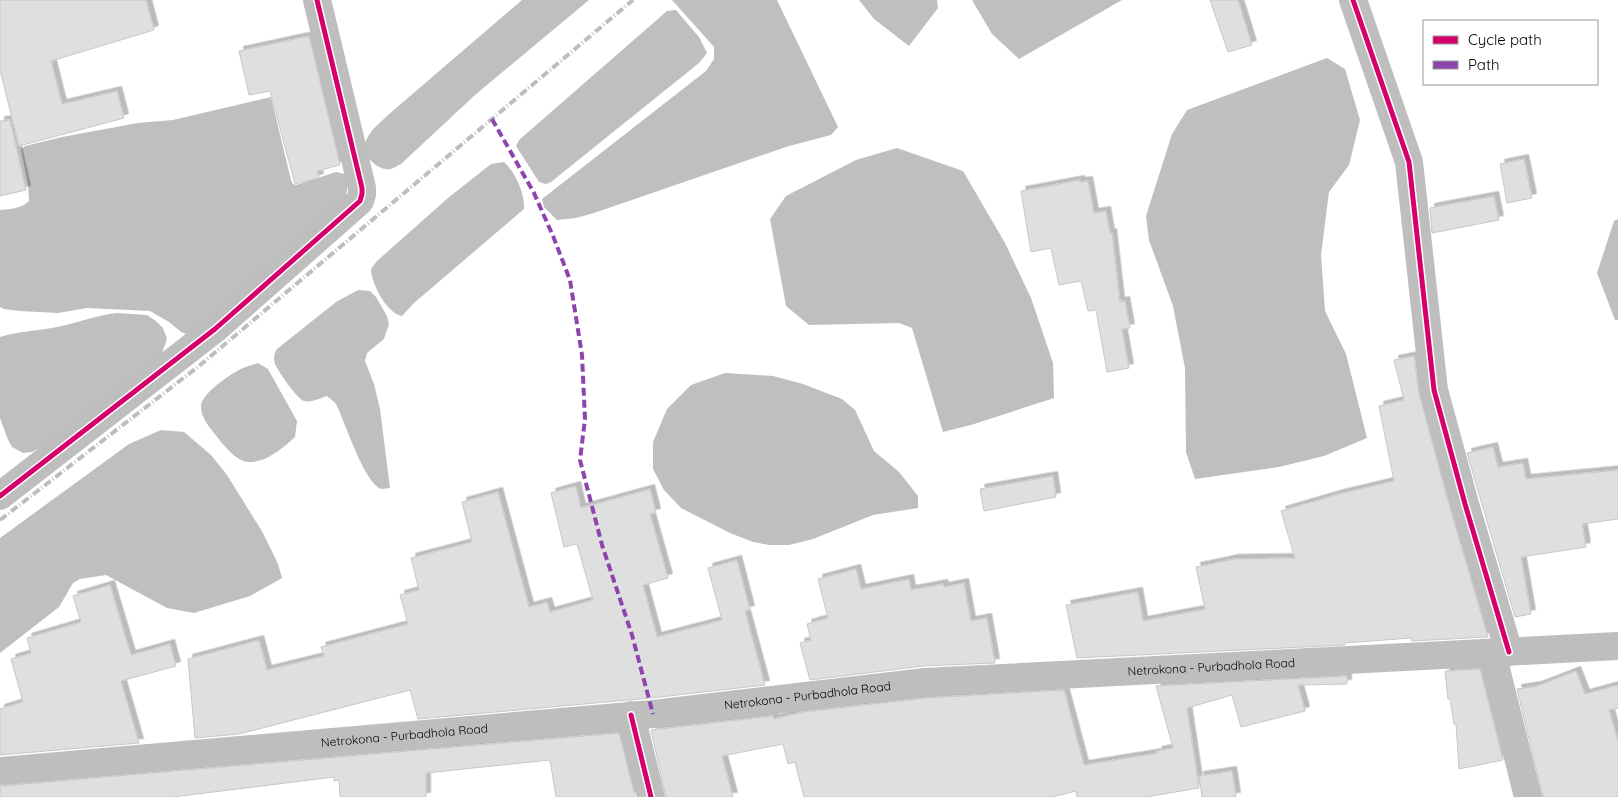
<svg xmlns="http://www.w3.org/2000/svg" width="1618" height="797" font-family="Quicksand,sans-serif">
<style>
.water{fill:#bfbfbf}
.building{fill:#dfdfdf;stroke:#c7c7c7;filter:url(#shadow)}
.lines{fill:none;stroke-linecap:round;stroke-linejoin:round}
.minor{stroke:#bebebe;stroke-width:28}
.major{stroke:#bebebe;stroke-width:28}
.rail{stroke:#bebebe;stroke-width:4;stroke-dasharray:8 2.5 1 2.5;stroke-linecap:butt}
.quiet{stroke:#8e44ad;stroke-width:4;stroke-dasharray:8 4;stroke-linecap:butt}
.cycleway-casing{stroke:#fff;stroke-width:8}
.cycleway{stroke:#d6006c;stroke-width:5}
.labels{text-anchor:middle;stroke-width:5;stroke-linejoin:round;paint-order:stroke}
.street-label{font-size:12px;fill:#000;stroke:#fff}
</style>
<defs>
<filter id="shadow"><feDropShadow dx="4.5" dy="-4.5" stdDeviation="0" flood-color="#0004"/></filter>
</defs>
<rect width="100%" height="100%" fill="#fff"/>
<path class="water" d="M 522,0 L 589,0 L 475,95 L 401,164 C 398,165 393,169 390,169 C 377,171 362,155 365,143 C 369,131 380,123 388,115 Z
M 672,0 L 777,0 L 838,127 L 831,135 L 789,146 L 594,213 L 576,218 L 557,220 L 544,207 L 542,199 L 706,71 L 714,59 L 714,47 Z
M 859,0 L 937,0 L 938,8 L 909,46 L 874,19 Z
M 972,0 L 1122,0 L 1019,59 L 992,34 Z
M 676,10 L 699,37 L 707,53 L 699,63 L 551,182 L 546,184 L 539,182 L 516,146 L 519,140 L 667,11 Z
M 1327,58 L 1345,69 L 1360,120 L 1349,165 L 1329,192 L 1321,255 L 1325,311 L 1346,354 L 1367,438 L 1324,456 L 1279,467 L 1195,479 L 1186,452 L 1185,368 L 1173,306 L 1149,240 L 1146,216 L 1172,134 L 1187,110 Z
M 271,97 L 291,180 L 293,184 L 296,185 L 336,172 L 345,174 L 349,180 L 345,200 L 193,337 L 181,332 L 169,322 L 150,311 L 87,308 L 58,313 L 19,311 L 4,309 L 0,307 L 0,210 C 11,209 20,209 29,201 L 28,184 L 21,149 L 25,146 L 62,137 L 138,123 L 173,120 Z
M 897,148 L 963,171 L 1005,243 L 1031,298 L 1053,363 L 1054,398 L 971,425 L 943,432 L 912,328 L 899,323 L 809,325 L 786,306 L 770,219 L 786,196 L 856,160 Z
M 504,162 C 516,173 525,194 524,209 L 414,303 L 402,316 C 387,314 371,283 371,269 L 377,261 L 448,198 L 491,164 Z
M 1618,219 L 1618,320 L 1615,320 L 1597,273 L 1614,221 Z
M 358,290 L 370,291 L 376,297 L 387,316 L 389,324 L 384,339 L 367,353 L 365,361 L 374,384 L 380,409 L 390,488 C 389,488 383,489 382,489 C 365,486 344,419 336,404 C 334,401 330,399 327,396 C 321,398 311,403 304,401 C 297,399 278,371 275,364 C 273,358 274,354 277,349 L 336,302 Z
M 117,313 L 147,315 L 156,321 L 163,328 L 167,339 L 162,353 L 58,437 L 32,452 L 23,453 L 12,447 L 8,440 L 0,418 L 0,337 C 19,331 38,331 57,327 C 77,323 97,315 117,313 Z
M 258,363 L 268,369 L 297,421 L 295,437 C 283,448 266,463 248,462 C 237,461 228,450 221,442 C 214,432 200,419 201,405 C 203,392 232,373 243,368 C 248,366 253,365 258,363 Z
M 725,373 L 773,376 L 803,384 L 842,399 L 855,410 L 874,451 L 899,472 L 918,496 L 918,508 L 873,515 L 813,539 L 789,545 L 769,545 L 753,542 L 730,533 L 681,508 L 664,490 L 653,469 L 653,442 L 667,409 L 691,385 Z
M 161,430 L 184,432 L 211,455 L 227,475 L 263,533 L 278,564 L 282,578 L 250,596 L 194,613 L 167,608 L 106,575 L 80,579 L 73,583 L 59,607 L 0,653 L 0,538 L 129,444 Z"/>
<path class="building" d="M 0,0 L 146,0 L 154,30 L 51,61 L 62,104 L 117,91 L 124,118 L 19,146 L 0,70 Z
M 1210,0 L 1238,0 L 1252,45 L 1228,52 Z
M 309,36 L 340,165 L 317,171 L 319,178 L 295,184 L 270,91 L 249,95 L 239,51 Z
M 10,120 L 26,190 L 0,196 L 0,121 Z
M 1524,159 L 1532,198 L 1507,203 L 1500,164 Z
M 1080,180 L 1080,182 L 1088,181 L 1094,213 L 1106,211 L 1110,234 L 1112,233 L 1120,302 L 1125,301 L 1130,328 L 1122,329 L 1129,368 L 1107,372 L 1096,310 L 1088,311 L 1081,281 L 1059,285 L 1051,248 L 1031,252 L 1021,191 Z
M 1494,196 L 1499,220 L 1432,233 L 1430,208 Z
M 1414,356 L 1419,394 L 1450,508 L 1488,637 L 1412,641 L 1411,638 L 1345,643 L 1345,645 L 1077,658 L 1066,605 L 1138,592 L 1143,621 L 1205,609 L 1196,567 L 1234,559 L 1295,558 L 1281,511 L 1339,494 L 1394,481 L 1379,406 L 1404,400 L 1394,360 Z
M 1493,447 L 1498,467 L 1523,463 L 1526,479 L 1618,470 L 1618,519 L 1582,524 L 1586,547 L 1521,557 L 1531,614 L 1515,617 L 1467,453 Z
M 1053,476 L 1056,497 L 984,511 L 980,489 Z
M 576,486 L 581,508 L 650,489 L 656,513 L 650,514 L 668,578 L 643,585 L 657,637 L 722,620 L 708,568 L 737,560 L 750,610 L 745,611 L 765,685 L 651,698 L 418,719 L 410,690 L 239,734 L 195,738 L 188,659 L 259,640 L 267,670 L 324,656 L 321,647 L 408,624 L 400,595 L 419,590 L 411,558 L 472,542 L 462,502 L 498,492 L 529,607 L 547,602 L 550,612 L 593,600 L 577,544 L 564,547 L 551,493 Z
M 856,569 L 861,589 L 909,579 L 911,590 L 943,584 L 944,587 L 964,583 L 971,621 L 987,618 L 995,663 L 923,666 L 810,680 L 800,643 L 811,640 L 807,624 L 828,618 L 818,579 Z
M 110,585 L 131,655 L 170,644 L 176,666 L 121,681 L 139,743 L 0,755 L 0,709 L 23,702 L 11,659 L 31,653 L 27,638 L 81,622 L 73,596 Z
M 1480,669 L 1503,760 L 1459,769 L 1456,724 L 1454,724 L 1450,699 L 1448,699 L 1445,671 Z
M 1576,671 L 1585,694 L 1618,685 L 1618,708 L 1609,710 L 1618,741 L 1618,797 L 1543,797 L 1517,689 L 1537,686 Z
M 1347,676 L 1347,684 L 1298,685 L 1305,711 L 1241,727 L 1232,695 L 1187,708 L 1199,788 L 1146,797 L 1077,797 L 1076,791 L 1052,797 L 804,797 L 795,762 L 788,764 L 783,744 L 722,756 L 733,797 L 666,797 L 651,730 L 773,716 L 774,719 L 803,712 L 926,698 L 1064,690 L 1084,765 L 1158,753 L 1157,751 L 1173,748 L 1156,686 Z
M 619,733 L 635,797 L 556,797 L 550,760 L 426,773 L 426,797 L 340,797 L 339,780 L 334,781 L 334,777 L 173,797 L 0,797 L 0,786 Z
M 1232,771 L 1236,797 L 1202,797 L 1199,776 Z"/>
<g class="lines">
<path class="minor" d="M 1353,0 L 1409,162 L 1434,390 L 1465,504 L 1509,652
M 0,496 L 215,329 L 360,201 L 362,194 L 362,188 L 317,0
M 1492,653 L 1528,797
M 631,715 L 651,797"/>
<path class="major" id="s1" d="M 0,771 L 653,714 L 925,682 L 1618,646"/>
<path class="rail" d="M 0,520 L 199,366 L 633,0"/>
<path class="quiet" d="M 492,119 L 534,193 L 553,236 L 570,280 L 582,355 L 585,419 L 580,460 L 602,545 L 632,635 L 653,714"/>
<defs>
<path id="cycleway" d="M 1353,0 L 1409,162 L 1434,390 L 1465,504 L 1509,652
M 0,496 L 215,329 L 360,201 L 362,194 L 362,188 L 317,0
M 631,715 L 651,797"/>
</defs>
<use href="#cycleway" class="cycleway-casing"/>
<use href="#cycleway" class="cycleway"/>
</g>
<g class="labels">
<g class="street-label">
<text dy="4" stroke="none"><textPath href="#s1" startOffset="1216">Netrokona - Purbadhola Road</textPath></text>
<text dy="4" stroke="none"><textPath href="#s1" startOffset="811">Netrokona - Purbadhola Road</textPath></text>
<text dy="4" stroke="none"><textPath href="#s1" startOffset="406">Netrokona - Purbadhola Road</textPath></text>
</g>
</g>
<rect x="1423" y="20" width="175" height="65" fill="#ffffff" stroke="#999999"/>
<rect x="1433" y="36" width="25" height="8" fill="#d6006c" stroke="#999999"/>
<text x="1468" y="45" font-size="15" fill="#000000">Cycle path</text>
<rect x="1433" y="61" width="25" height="8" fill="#8e44ad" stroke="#999999"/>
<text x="1468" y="70" font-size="15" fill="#000000">Path</text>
</svg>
